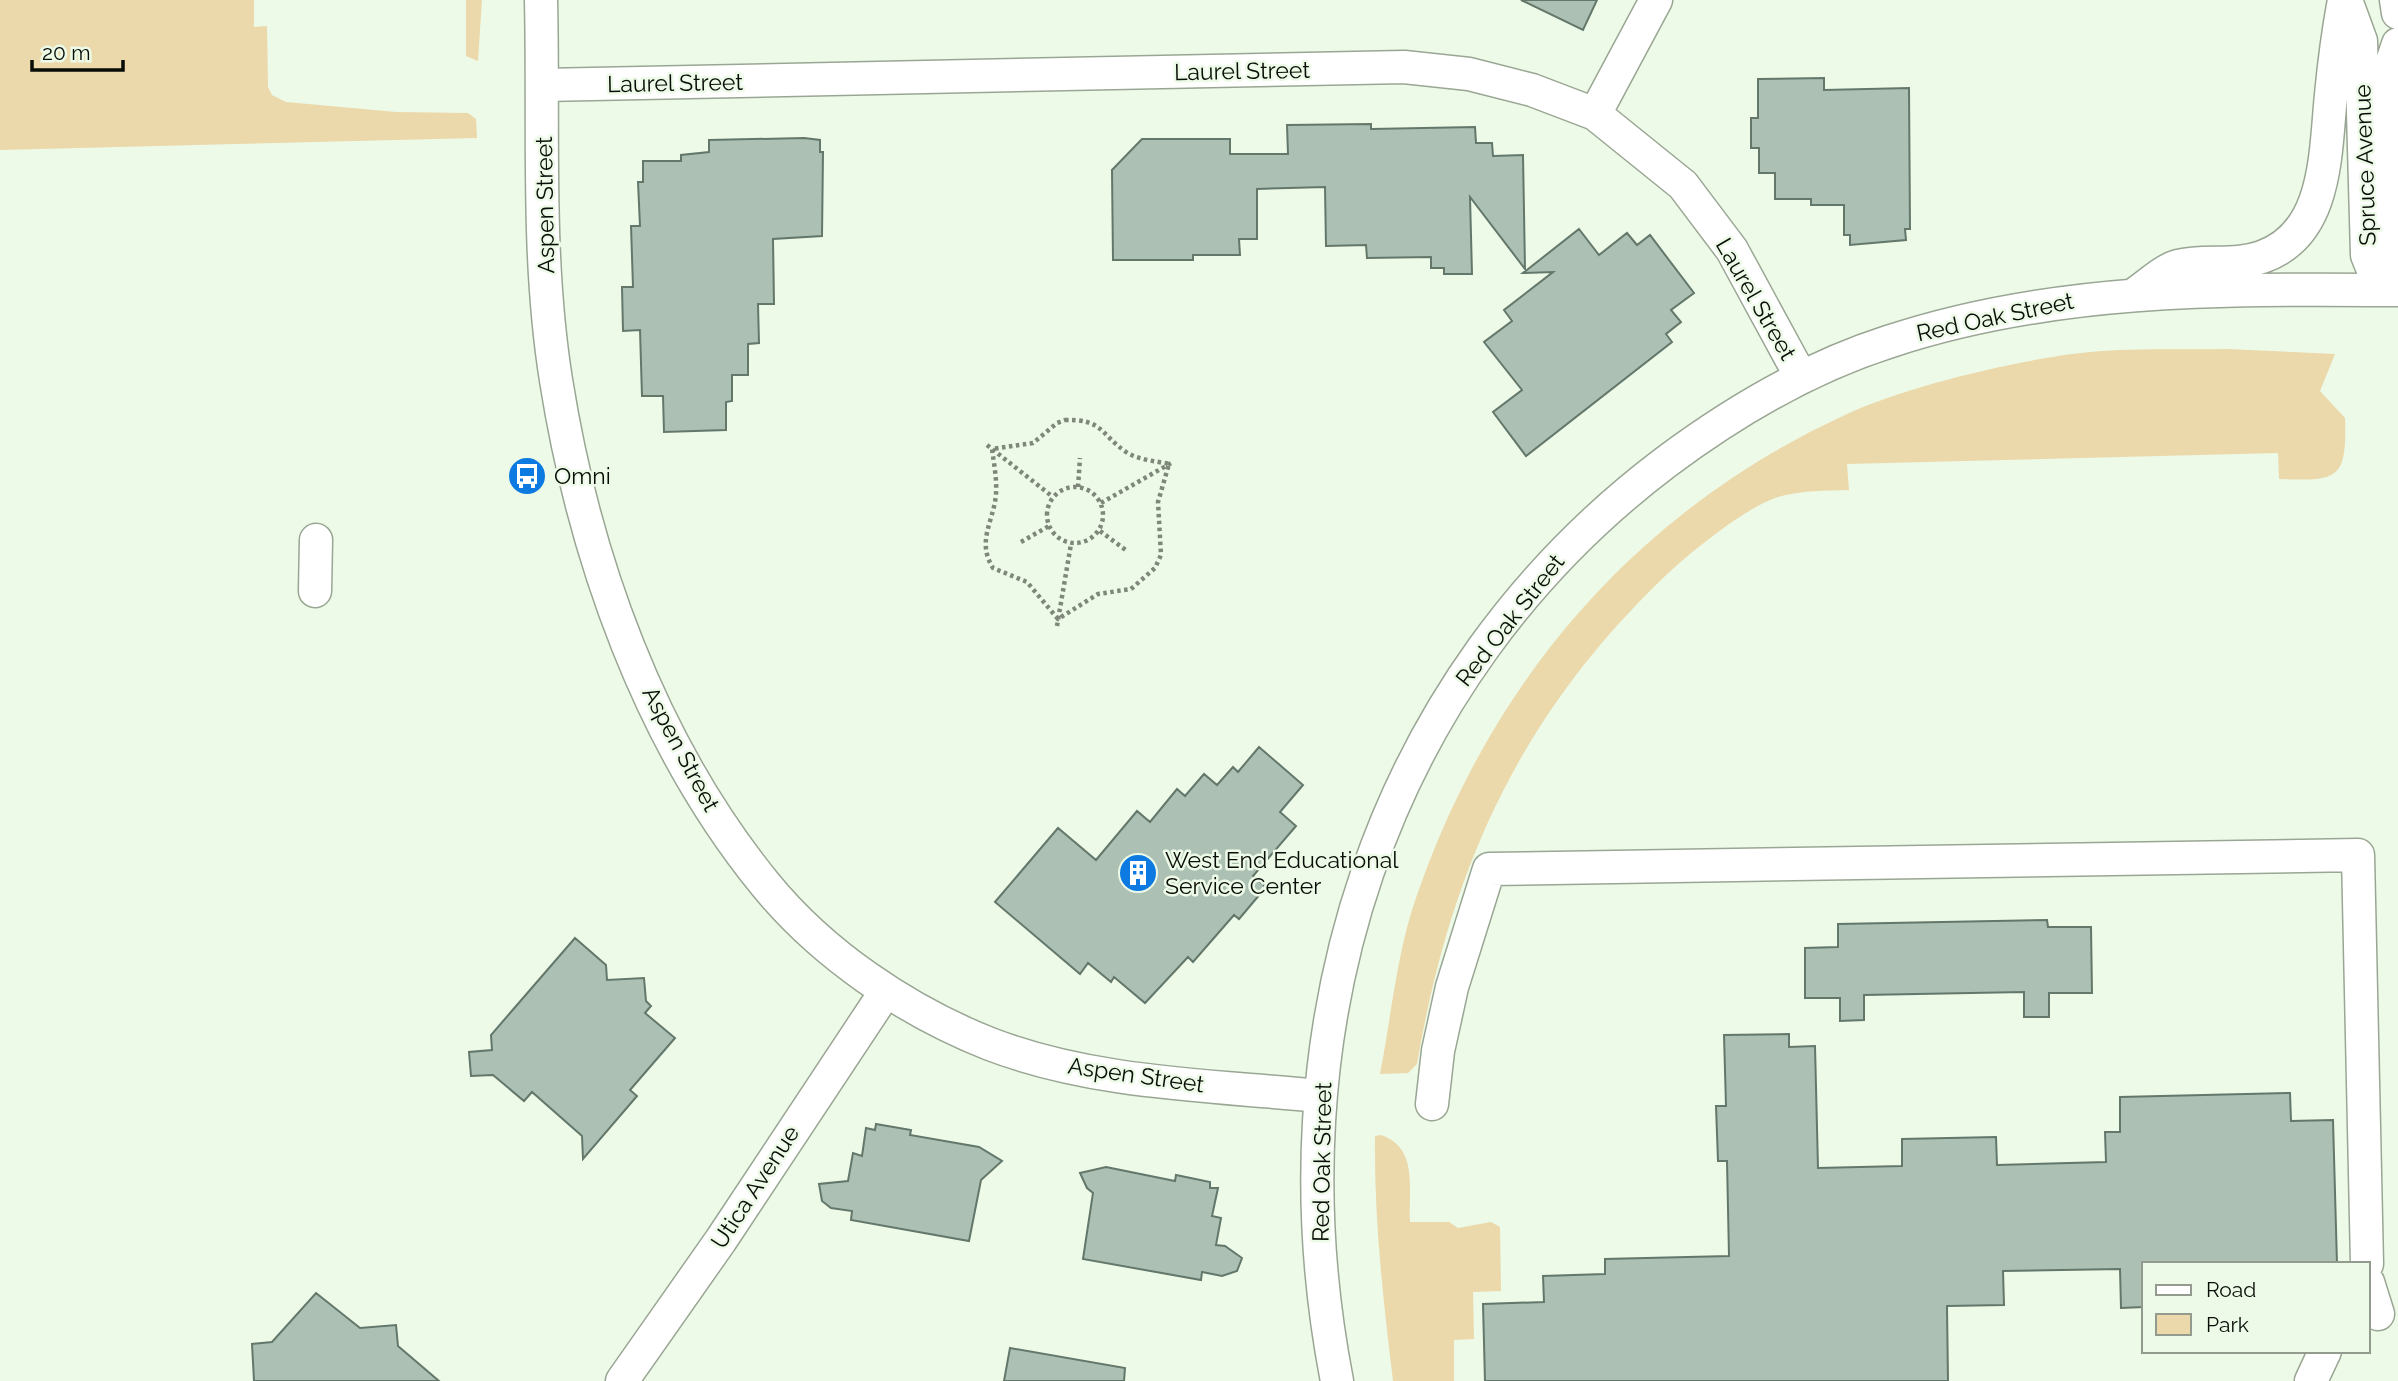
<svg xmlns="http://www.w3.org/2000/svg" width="2398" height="1381" font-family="Raleway,sans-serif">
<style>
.green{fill:#ebd8ab}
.building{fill:#acc1b4;stroke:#63776b;stroke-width:2}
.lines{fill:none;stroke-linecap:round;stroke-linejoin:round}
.minor-casing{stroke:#9aa694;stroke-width:35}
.path{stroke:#7e877a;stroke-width:4.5;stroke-dasharray:3.5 3.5;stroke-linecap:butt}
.minor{stroke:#fff;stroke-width:32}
.labels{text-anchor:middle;stroke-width:5;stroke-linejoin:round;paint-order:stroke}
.street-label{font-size:23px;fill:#090d07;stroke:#edfae7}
.poi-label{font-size:23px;fill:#090d07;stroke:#edfae7;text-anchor:start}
</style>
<rect width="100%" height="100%" fill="#edfae7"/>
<path class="green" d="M 0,0 L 254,0 L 254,27 L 267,26 L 268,87 L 272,95 L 286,102 L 396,112 L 468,113 L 476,119 L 477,138 L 0,150 Z
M 466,0 L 482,0 L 478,61 L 466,56 Z
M 2227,349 L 2335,354 L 2320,391 L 2345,418 C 2347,480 2338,481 2279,479 L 2278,453 L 1847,464 L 1849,490 C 1824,491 1799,490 1775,498 C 1743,509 1684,557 1660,581 C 1518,719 1450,871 1417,1064 L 1408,1073 L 1380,1074 C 1391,1018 1397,952 1416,898 C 1490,682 1636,511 1845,415 C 1904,387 2006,363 2072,354 C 2123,347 2176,350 2227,349 Z
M 1381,1135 C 1419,1148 1408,1189 1410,1222 L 1449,1222 L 1458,1228 L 1491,1222 L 1500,1227 L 1501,1291 L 1473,1292 L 1474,1339 L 1454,1340 L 1454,1381 L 1393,1381 C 1383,1298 1374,1219 1375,1136 Z"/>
<path class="building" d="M 1521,0 L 1597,0 L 1583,30 Z
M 1824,78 L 1824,90 L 1909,88 L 1910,229 L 1905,229 L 1906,240 L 1850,245 L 1850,235 L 1844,235 L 1844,205 L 1811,205 L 1811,199 L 1775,199 L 1775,173 L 1759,173 L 1759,148 L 1751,148 L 1751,118 L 1758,118 L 1758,79 Z
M 1371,124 L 1371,129 L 1475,127 L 1476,143 L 1492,143 L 1493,156 L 1523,155 L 1525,269 L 1470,197 L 1472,274 L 1444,274 L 1444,268 L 1431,268 L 1431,257 L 1367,258 L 1366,245 L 1326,246 L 1325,187 L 1257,189 L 1257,239 L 1239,239 L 1240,255 L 1193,255 L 1193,260 L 1113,260 L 1112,170 L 1142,139 L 1230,139 L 1230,154 L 1288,154 L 1287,125 Z
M 804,138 L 820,140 L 820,152 L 823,152 L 822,236 L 773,239 L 774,304 L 758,304 L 759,343 L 748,344 L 748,375 L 732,375 L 732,401 L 726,402 L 726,430 L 664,432 L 663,396 L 642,396 L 640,330 L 623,331 L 622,287 L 633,287 L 631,226 L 640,226 L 638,182 L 643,182 L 643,161 L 681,161 L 681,155 L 709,152 L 709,140 Z
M 1579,229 L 1599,255 L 1627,233 L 1637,245 L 1650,235 L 1694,293 L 1671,310 L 1681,322 L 1666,334 L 1672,342 L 1526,456 L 1493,412 L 1522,390 L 1484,342 L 1512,321 L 1504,310 L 1553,272 L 1523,273 Z
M 1259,747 L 1303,785 L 1280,812 L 1296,826 L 1253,876 L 1266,887 L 1239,919 L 1234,915 L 1193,962 L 1188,957 L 1145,1003 L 1114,977 L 1111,982 L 1088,963 L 1080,974 L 995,902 L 1058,828 L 1096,860 L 1137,811 L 1150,822 L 1177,789 L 1185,796 L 1204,774 L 1217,785 L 1233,767 L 1238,772 Z
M 2047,920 L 2048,927 L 2091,927 L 2092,993 L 2049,993 L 2049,1017 L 2024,1017 L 2024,992 L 1864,995 L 1864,1020 L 1840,1021 L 1840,998 L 1805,998 L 1805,948 L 1838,947 L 1838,924 Z
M 575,938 L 606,965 L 607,980 L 644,978 L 646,1001 L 651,1006 L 645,1013 L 675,1038 L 630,1090 L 637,1096 L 583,1159 L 582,1136 L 532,1092 L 524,1101 L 493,1075 L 471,1076 L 469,1052 L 492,1050 L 491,1035 Z
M 1789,1034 L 1789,1047 L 1815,1046 L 1818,1168 L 1902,1166 L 1902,1139 L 1996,1137 L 1997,1165 L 2106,1162 L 2105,1132 L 2120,1132 L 2120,1097 L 2290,1093 L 2291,1121 L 2333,1120 L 2337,1264 L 2144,1264 L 2144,1307 L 2121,1308 L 2120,1269 L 2003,1271 L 2004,1305 L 1947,1306 L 1948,1381 L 1485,1381 L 1483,1304 L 1544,1302 L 1543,1276 L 1605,1274 L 1605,1259 L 1729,1256 L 1727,1161 L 1718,1161 L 1716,1106 L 1726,1106 L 1724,1035 Z
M 876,1124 L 911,1130 L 910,1135 L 979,1147 L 1002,1161 L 981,1180 L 969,1241 L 851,1220 L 852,1211 L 831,1208 L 822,1201 L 819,1184 L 848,1181 L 853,1153 L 862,1156 L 866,1128 L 875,1130 Z
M 1106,1167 L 1175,1181 L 1176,1175 L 1210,1182 L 1210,1188 L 1218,1188 L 1212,1216 L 1221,1218 L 1216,1245 L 1225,1246 L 1242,1258 L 1237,1271 L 1222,1276 L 1202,1272 L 1201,1280 L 1083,1259 L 1093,1193 L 1087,1188 L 1080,1173 Z
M 316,1293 L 360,1328 L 396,1325 L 398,1346 L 439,1381 L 254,1381 L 252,1344 L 272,1342 Z
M 1010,1348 L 1125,1368 L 1124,1381 L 1004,1381 Z"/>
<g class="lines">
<defs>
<path id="minor" d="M 541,0 C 544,126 536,255 556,380 C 584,557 650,743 765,884 C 822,954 906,1011 990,1044 C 1094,1084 1210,1085 1319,1096
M 2346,0 L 2361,41 L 2367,255 L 2381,290
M 2396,0 L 2398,13
M 543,85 L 1404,67 L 1469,74 L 1532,90 L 1595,114 L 1683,185 L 1732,250 L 1801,377
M 1595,114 L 1656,0
M 2381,290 L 2396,254 L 2393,59 L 2398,44
M 2133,295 C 2146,287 2163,270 2178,266 C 2204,259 2234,267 2262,257 C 2328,234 2325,153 2331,95 C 2334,63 2338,32 2344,0
M 315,591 L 316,540
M 1432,1104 L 1438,1051 L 1452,987 L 1489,869 L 2358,855 L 2367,1264
M 2368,1282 L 2378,1314
M 622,1381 L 721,1240 L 886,991
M 1337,1381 C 1269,1031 1377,680 1666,462 C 1733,412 1807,368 1888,342 C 2053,287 2225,289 2398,290
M 2311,1381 L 2325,1351"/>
</defs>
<use href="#minor" class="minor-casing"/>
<path class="path" d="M 1065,420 C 1103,419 1100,434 1126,452 C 1138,460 1156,461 1169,464 L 1158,502 L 1161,555 L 1155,568 L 1131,589 L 1098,594 L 1058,619 L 1027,582 L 993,568 C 976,541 994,521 996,494 C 997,479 994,464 992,449 L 1033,443 L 1057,423 Z
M 987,445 L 1053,497
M1047 515a28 28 0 1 1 56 0a28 28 0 1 1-56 0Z
M 1078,487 L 1080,458
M 1101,503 L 1173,462
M 1100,531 L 1127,551
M 1021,542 L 1049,526
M 1057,626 L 1071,544"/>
<use href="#minor" class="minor"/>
</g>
<defs>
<symbol id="bus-disc" viewBox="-11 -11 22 22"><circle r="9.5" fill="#0d7ae2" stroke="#edfae7"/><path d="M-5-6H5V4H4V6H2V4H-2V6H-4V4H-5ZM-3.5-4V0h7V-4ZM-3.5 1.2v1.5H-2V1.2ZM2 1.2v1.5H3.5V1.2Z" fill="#fff"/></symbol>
<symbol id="building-disc" viewBox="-11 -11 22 22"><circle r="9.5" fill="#0d7ae2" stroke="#edfae7"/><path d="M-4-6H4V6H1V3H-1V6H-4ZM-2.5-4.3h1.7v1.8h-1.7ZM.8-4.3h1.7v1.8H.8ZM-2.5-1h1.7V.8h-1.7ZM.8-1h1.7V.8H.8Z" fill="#fff"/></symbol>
</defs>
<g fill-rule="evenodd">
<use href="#bus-disc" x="505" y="454" width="44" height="44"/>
<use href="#building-disc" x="1116" y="851" width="44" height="44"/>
</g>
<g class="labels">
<g class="street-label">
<text transform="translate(1242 71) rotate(-1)" y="8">Laurel Street</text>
<text transform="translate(675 83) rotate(-1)" y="8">Laurel Street</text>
<text transform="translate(2365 165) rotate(-92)" y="8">Spruce Avenue</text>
<text transform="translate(545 205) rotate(-91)" y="8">Aspen Street</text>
<text transform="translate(1756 299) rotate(60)" y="8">Laurel Street</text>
<text transform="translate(1995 317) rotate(-12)" y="8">Red Oak Street</text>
<text transform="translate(1510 620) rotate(-52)" y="8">Red Oak Street</text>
<text transform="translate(681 749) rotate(62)" y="8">Aspen Street</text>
<text transform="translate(1136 1075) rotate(8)" y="8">Aspen Street</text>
<text transform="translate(1322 1162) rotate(-89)" y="8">Red Oak Street</text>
<text transform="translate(755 1187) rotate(-57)" y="8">Utica Avenue</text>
</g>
<g class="poi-label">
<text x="554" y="484">Omni</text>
<text x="1165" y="868">West End Educational<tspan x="1165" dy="26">Service Center</tspan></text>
</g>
</g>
<rect x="2142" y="1262" width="228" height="91" fill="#edfae7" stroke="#929b8d" stroke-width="2"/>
<rect x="2156" y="1285" width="35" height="10" fill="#ffffff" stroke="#929b8d" stroke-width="2"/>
<text x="2206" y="1297" font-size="21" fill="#090d07">Road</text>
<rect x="2156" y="1314" width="35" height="21" fill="#ebd8ab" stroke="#929b8d" stroke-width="2"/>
<text x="2206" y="1332" font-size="21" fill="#090d07">Park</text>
<path d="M32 60v10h91v-10" fill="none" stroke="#090d07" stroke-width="3.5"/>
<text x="42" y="60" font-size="21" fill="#090d07" stroke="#edfae7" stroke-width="5" paint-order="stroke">20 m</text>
</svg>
